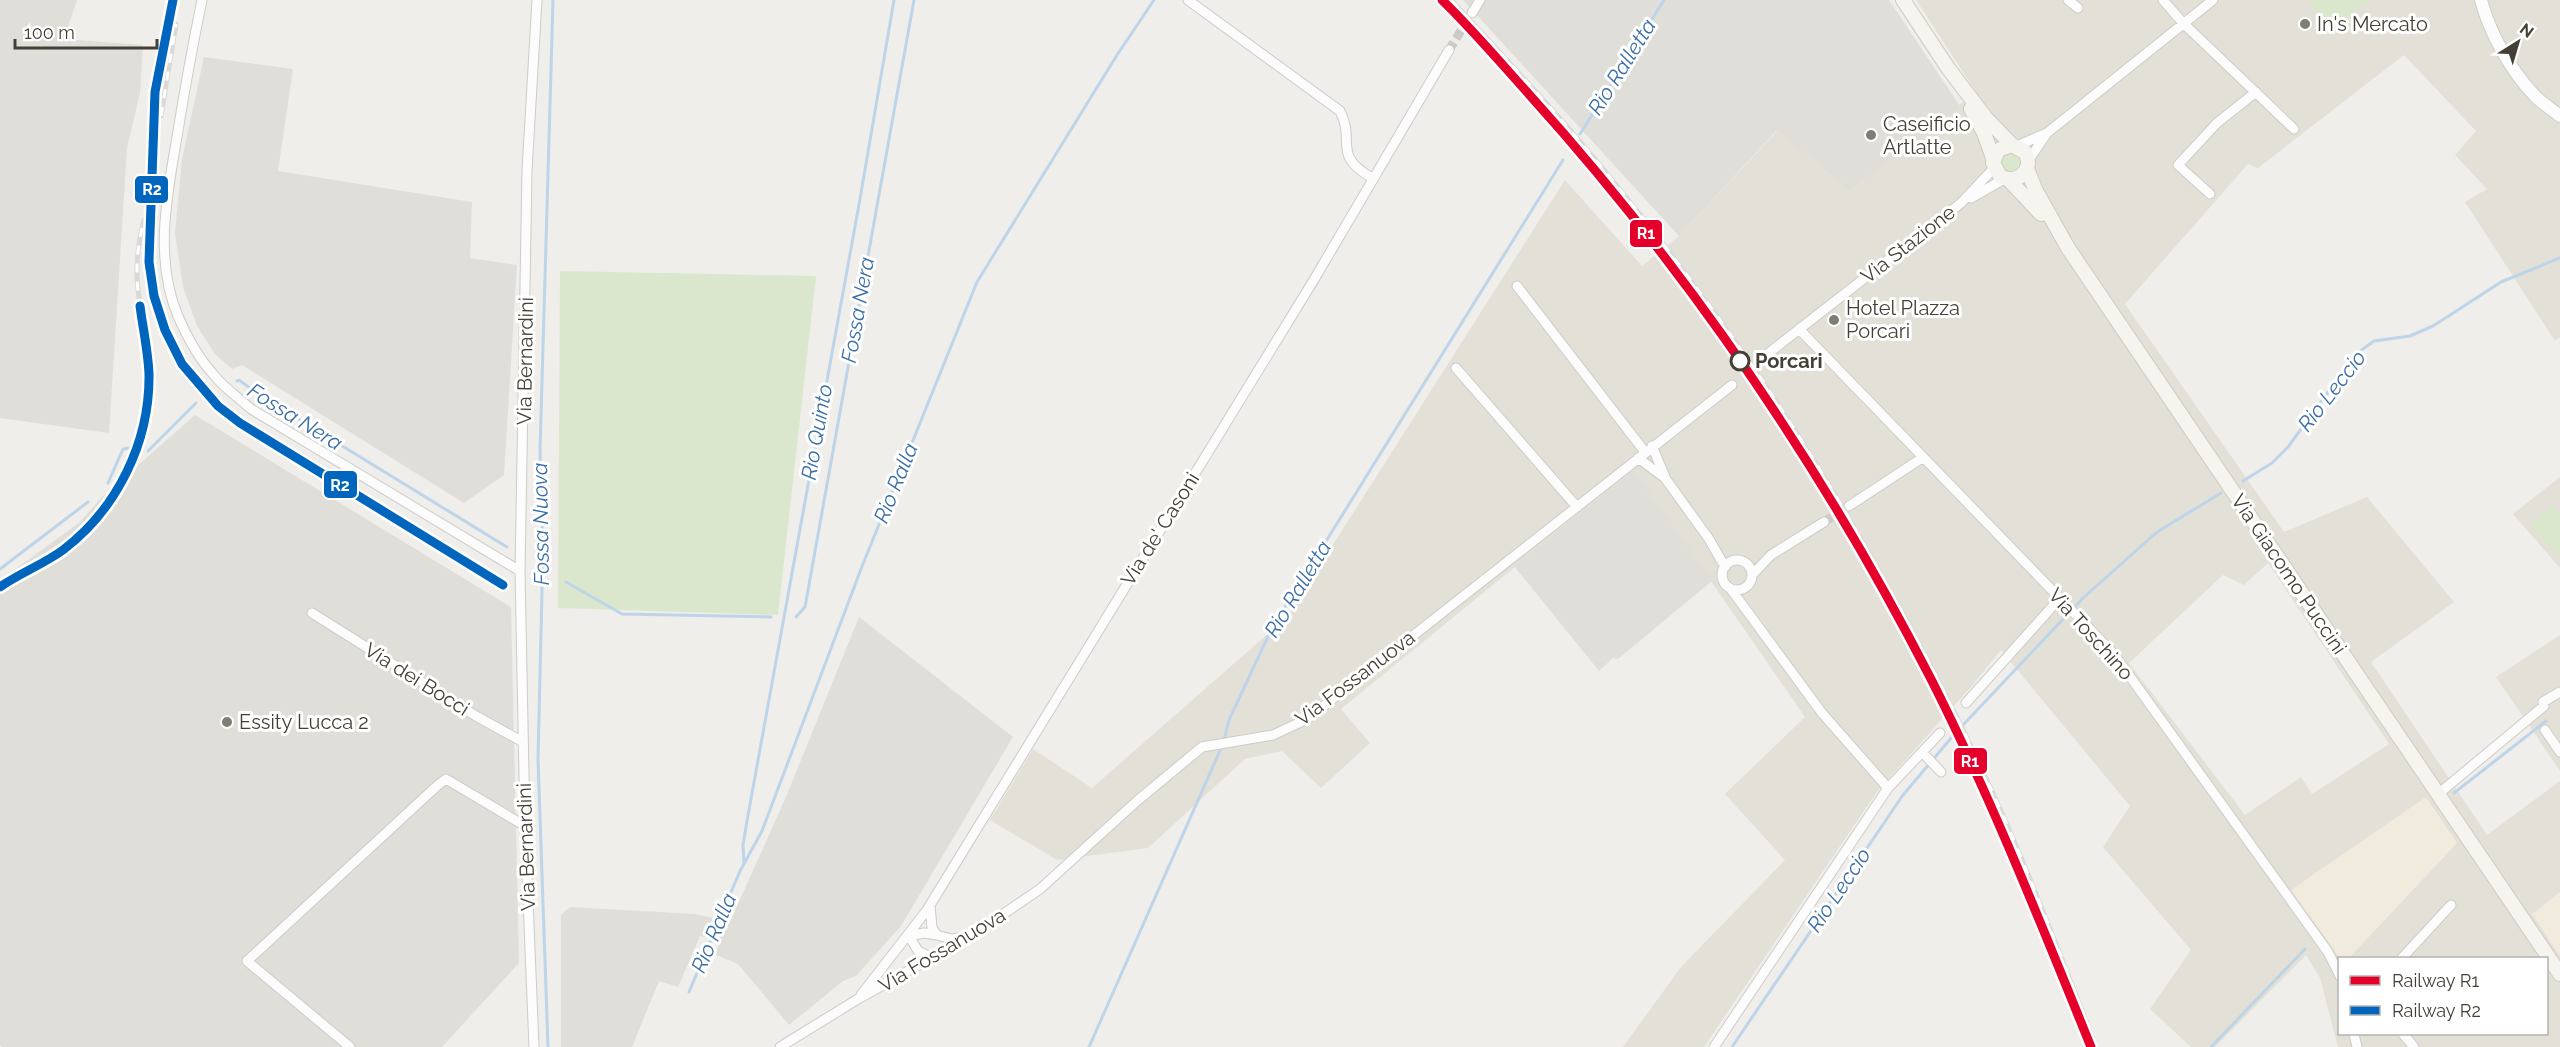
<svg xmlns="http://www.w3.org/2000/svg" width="2560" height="1047" font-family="Raleway,sans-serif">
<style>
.residential{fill:#e3e0d7;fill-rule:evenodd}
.commercial{fill:#f1ebde}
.industrial{fill:#e0ded9}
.green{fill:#dae7cc}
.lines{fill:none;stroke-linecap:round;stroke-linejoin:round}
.stream{stroke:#bdd4e9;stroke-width:3}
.minor-tunnel{stroke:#cdcbc6;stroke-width:9;stroke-dasharray:9 4.5;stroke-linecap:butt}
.minor-casing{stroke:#cdccc7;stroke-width:11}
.tertiary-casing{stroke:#cdccc7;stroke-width:14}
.secondary-casing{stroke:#cdcbc1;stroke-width:16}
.minor{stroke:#fdfcfc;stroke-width:9}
.tertiary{stroke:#fdfcfc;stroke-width:12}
.secondary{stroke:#f5f4ef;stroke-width:14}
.rail-casing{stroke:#d9d9d8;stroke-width:5}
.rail{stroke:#fff;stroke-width:3;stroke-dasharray:9;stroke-linecap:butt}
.rail-1-casing{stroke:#fff;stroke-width:14}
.rail-2-casing{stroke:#fff;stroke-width:14}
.rail-1{stroke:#e4002b;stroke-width:9}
.rail-2{stroke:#0065bd;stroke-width:9}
.poi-dot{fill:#807d75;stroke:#fff;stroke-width:2}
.stop-dot{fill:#fff;stroke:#444036;stroke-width:3}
.labels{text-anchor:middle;stroke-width:6;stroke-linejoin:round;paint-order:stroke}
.poi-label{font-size:20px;fill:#444036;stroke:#fff;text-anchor:start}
.street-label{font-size:20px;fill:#444036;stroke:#fff}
.stop-label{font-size:20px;font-weight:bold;fill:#444036;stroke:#fff;text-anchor:start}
.water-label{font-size:21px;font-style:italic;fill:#3a6ea6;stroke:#fff}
.line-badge{stroke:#fff;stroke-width:2}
.badge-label{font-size:16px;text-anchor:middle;font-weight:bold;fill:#fff}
</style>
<rect width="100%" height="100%" fill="#efeeea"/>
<path class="residential" d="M 1916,0 L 2560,0 L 2560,337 L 2555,341 L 2465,202 L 2487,189 L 2455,155 L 2476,131 L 2404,55 L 2258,168 L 2248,164 L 2125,304 L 2284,532 L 2367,497 L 2454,602 L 2371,662 L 2487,835 L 2560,781 L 2560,1047 L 2338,1047 L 2320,978 L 2306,955 L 2215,1047 L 2191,1047 L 2150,1009 L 2191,950 L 2103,847 L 2130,806 L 2001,650 L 1970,688 L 1876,793 L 1704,1047 L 1623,1047 L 1681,967 L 1785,860 L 1725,794 L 1805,717 L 1634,470 L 1341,709 L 1370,743 L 1321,788 L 1282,751 L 1245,759 L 1148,848 L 1057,860 L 990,820 L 1033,749 L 1092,788 L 1287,617 L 1565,180 L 1642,266 L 1679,236 L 1778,130 L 1850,191 L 1976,92 ZM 2268,563 L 2389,744 L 2312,794 L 2301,777 L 2245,815 L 2129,663 L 2223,575 L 2244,585 ZM 2340,958 L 2546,958 L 2546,1034 L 2340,1034 Z
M 2560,477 L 2560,568 L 2513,514 Z
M 2560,635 L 2560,771 L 2496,677 Z"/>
<path class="commercial" d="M 2426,797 L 2457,843 L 2349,958 L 2340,958 L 2291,890 Z
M 2560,892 L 2560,956 L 2532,914 Z"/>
<path class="industrial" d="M 0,0 L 77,0 L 64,39 L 143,45 L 140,93 L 127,148 L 109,433 L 0,418 Z
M 1463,0 L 1889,0 L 1960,106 L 1850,191 L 1777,130 L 1679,236 Z
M 204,57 L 293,69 L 278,171 L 472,202 L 470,258 L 517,265 L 504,475 L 464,503 L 242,365 L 232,369 L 215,354 L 197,326 L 183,287 L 175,233 L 182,159 Z
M 195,415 L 511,607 L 519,963 L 442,1047 L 2,1047 L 0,1045 L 0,580 L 79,523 L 102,497 Z
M 1634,470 L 1712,581 L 1618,659 L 1613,658 L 1599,671 L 1514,566 Z
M 859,617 L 1013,737 L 901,926 L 856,976 L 843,981 L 789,1025 L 738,964 L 716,955 L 719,941 L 700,936 L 678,987 L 659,981 L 632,1047 L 561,1047 L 561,915 L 570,907 L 695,914 L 730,922 L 786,797 Z"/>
<path class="green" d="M 2308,0 L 2369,0 L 2332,30 Z
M2001 163a10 10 0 1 1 20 0a10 10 0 1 1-20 0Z
M 560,271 L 816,276 L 778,615 L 558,608 Z
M 2552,505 L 2560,513 L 2560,556 L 2531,525 Z"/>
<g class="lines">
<path class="stream" d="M 1580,134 L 1664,0
M 237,381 L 239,380 L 264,398 L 507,547
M 148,451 L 196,403
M 2243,481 L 2272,463 L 2288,447 L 2356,354 L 2374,341 L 2410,336 L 2433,326 L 2501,282 L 2560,258
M 108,483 L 123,449 L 130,448
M 0,569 L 88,502
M 566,582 L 622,614 L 771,617
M 796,617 L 805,607 L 914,0
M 1963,725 L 2083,598 L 2157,532 L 2221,493
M 1224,740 L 1229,720 L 1272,628 L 1563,160
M 2454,793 L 2546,721
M 744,864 L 743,845 L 747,821 L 860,199 L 894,0
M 689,992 L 740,871 L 762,831 L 861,569 L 977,282 L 1117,55 L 1154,0
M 548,1047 L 538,759 L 543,548 L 540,451 L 553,0
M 1089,1047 L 1222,746
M 1732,1047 L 1903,795 L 1952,737
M 2211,1047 L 2305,949"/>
<path class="minor-tunnel" d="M 1449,50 L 1472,13
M 1824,522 L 1849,506"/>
<defs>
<path id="minor" d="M 202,0 C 193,44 185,87 178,131 C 168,190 153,258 178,316 C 187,337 199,359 214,375 C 224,388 239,398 251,409 L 520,571
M 1188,0 L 1340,111 C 1356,142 1331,154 1372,178
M 2068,0 L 2078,8
M 2163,0 L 2183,23 L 2294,129
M 1472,13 L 1480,0
M 2017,146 L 2047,133 L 2213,0
M 2028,161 L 2047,133
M 2210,194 L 2178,165 L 2217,123 L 2256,92
M 1971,198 L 2004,179
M 1517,286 L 1645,452
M 1799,329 L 2113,653 L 2328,952 L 2340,976
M 1761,359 L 1961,203 L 1994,168
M 1456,368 L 1577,507
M 1652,446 L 1665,477
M 1638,458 L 1665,478 L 1709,539 L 1725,567
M 1849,506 L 1922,458
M1722 575a15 15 0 1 1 30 0a15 15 0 1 1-30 0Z
M 1752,575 L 1771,555 L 1824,522
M 1730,588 L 1822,713 L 1888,788
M 312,613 L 476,716 L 523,742
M 1966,703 L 2060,598
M 2545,730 L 2560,752
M 1922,752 L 1941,772
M 2437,795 L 2544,706 L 2543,702 L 2560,692
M 930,905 L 932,928 L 937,935 L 951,939 L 966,937
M 932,958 L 918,951 L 909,936 L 924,933 L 937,935
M 2402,958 L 2451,905
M 861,995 L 927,910 L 1315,278 L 1449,50
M 2354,1034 L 2357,1047
M 2403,1034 L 2414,1047
M 350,1047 L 247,961 L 438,785 L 446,779 L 525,826
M 534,1047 L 525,826 L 520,571 L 527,171 L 537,0
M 780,1047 L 858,999 L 971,936 L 1040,889 L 1137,801 L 1202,747 L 1273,735 L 1307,719 L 1732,385
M 1714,1047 L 1888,788 L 1940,733"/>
<path id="tertiary" d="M 2481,0 C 2490,34 2510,69 2534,95 C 2541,103 2552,109 2560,116"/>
<path id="secondary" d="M 1903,0 L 1948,68 L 1985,117 L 2012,145 L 2025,152 C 2035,170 2017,186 2000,176 L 1993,163 L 1998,150 L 2012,145
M 1971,109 L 1984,133 L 1993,158
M 2027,169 L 2036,191 L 2068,248 L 2560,974
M 2009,180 L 2041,214"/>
</defs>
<use href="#minor" class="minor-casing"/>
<use href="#tertiary" class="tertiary-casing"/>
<use href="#secondary" class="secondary-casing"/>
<use href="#minor" class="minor"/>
<use href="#tertiary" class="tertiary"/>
<use href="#secondary" class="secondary"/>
<defs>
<path id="rail" d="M 173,0 L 155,92 L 149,262 L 154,296 L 165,330 L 182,364 L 218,406 L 240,423 L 503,585
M 1451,0 C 1505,58 1559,115 1609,176 C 1701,288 1786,408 1858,534 C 1920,641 1978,753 2025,867 C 2050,927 2073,987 2096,1047
M 161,116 L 176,24
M 0,587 C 20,574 43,565 63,550 C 125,505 154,426 147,350 C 145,323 136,297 137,269 C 137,252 140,236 144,220"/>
</defs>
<use href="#rail" class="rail-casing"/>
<use href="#rail" class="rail"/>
<defs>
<path id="rail-1" d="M 1442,0 C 1472,29 1499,61 1527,92 C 1687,269 1823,468 1932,681 C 1992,800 2041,924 2091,1047"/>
<path id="rail-2" d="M 173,0 L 155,92 L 149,262 L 154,296 L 165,330 L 182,364 L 218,406 L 240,423 L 503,585
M 0,587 C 20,573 44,564 63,550 C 117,509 150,442 149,374 C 148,351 143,329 140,306"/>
</defs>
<use href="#rail-1" class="rail-1-casing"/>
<use href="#rail-2" class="rail-2-casing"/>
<use href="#rail-1" class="rail-1"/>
<use href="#rail-2" class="rail-2"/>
</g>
<g class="poi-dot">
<circle cx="2305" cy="24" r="6"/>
<circle cx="1871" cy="135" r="6"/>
<circle cx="1834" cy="320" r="6"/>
<circle cx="227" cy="722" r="6"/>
</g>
<circle class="stop-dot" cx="1740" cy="361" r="9"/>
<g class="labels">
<g class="poi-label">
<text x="2317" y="31">In's Mercato</text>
<text x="1883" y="131">Caseificio<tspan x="1883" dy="23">Artlatte</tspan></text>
<text x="1846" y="315">Hotel Plazza<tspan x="1846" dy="23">Porcari</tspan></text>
<text x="239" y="729">Essity Lucca 2</text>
</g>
<g class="street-label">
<text transform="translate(1908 244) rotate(-38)" y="7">Via Stazione</text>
<text transform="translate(525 361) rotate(-89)" y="7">Via Bernardini</text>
<text transform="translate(1160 529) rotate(-58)" y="7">Via de' Casoni</text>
<text transform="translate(2289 574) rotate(56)" y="7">Via Giacomo Puccini</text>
<text transform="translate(2091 634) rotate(48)" y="7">Via Toschino</text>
<text transform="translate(1355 678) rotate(-37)" y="7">Via Fossanuova</text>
<text transform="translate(417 679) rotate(32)" y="7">Via dei Bocci</text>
<text transform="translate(526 847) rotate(-92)" y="7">Via Bernardini</text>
<text transform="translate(942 950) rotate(-31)" y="7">Via Fossanuova</text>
</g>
<g class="stop-label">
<text x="1755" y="368">Porcari</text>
</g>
<g class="water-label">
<text transform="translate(1622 67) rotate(-58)" y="7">Rio Ralletta</text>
<text transform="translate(858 310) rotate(-80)" y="7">Fossa Nera</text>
<text transform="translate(2332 391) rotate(-52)" y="7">Rio Leccio</text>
<text transform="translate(295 417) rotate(32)" y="7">Fossa Nera</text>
<text transform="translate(817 432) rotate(-80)" y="7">Rio Quinto</text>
<text transform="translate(896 483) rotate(-68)" y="7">Rio Ralla</text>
<text transform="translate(541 524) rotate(-91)" y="7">Fossa Nuova</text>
<text transform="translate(1298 589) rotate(-59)" y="7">Rio Ralletta</text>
<text transform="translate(1839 890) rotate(-56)" y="7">Rio Leccio</text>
<text transform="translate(714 933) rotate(-67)" y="7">Rio Ralla</text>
</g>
</g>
<g class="line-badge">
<rect x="134" y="175" width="35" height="29" rx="6" fill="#0065bd"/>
<rect x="1629" y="219" width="34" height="29" rx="6" fill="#e4002b"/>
<rect x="323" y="470" width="35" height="29" rx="6" fill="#0065bd"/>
<rect x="1953" y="747" width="35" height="28" rx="6" fill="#e4002b"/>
</g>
<g class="badge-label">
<text x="152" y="195">R2</text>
<text x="1646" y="239">R1</text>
<text x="340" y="491">R2</text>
<text x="1970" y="767">R1</text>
</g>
<rect x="2338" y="957" width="210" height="78" fill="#ffffff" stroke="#b4b3af" stroke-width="1.5"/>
<rect x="2350" y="976" width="30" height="9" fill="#e4002b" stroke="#b4b3af" stroke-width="1.5"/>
<text x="2392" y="987" font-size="18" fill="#444036">Railway R1</text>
<rect x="2350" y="1006" width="30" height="9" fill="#0065bd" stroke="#b4b3af" stroke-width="1.5"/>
<text x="2392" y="1017" font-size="18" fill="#444036">Railway R2</text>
<g transform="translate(2518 42) rotate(37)" stroke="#ffffff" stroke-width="4.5" paint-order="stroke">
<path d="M0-4.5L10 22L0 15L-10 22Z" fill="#444036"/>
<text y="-9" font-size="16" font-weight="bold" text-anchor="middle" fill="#444036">N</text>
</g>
<path d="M15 39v9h142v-9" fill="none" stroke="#444036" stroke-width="3"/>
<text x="24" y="39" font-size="18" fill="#444036" stroke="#ffffff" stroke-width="4.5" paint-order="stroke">100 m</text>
</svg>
